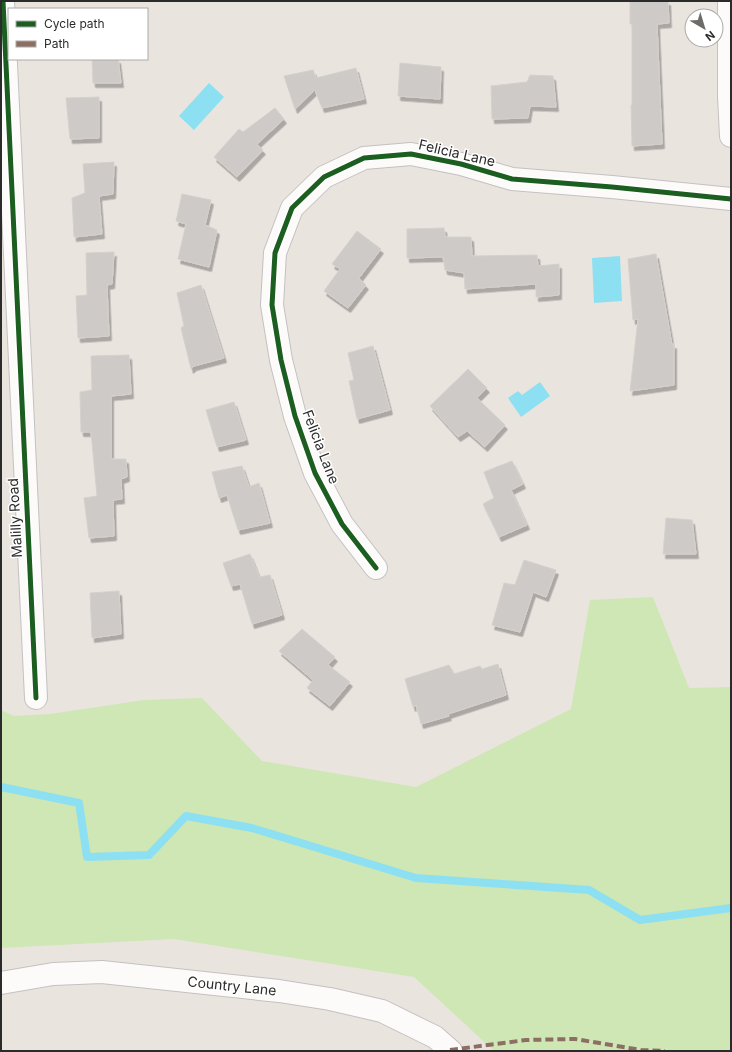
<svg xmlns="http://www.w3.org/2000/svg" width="732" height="1052" font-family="Inter,sans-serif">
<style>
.green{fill:#cee7b5}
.water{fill:#8de0f1}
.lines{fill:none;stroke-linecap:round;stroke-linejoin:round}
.stream{stroke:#8de0f1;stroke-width:8}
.building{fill:#cecac7;stroke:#d5d0cb;filter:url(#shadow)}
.minor-casing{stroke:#c3c1c1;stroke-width:24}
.minor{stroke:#fcfbfa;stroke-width:22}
.quiet{stroke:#8d6e63;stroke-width:4;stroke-dasharray:8 4;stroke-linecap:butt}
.cycleway-casing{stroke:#fff;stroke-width:8}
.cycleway{stroke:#1b5e20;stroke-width:5}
.labels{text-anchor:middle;stroke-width:3;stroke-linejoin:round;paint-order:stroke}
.street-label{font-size:14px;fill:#2b2b2b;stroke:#fff}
</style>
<defs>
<filter id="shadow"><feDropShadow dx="2.5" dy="4.5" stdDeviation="0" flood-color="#0004"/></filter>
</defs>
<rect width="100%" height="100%" fill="#eae4df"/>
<path class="green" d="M 653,597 L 689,688 L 731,687 L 731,1051 L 494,1051 L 414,977 L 174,939 L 1,948 L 1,710 L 14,716 L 50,714 L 144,700 L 202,698 L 262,761 L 416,787 L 571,709 L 590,600 Z"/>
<path class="water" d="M 209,83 L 224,97 L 194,130 L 179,116 Z
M 620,256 L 622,301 L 594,303 L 592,258 Z
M 540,382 L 550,396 L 521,417 L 508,398 L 518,391 L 522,395 Z"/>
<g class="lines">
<path class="stream" d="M 1,787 L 79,803 L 87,857 L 149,855 L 186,816 L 252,828 L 416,878 L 589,890 L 640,920 L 731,908"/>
</g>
<path class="building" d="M 630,1 L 668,1 L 669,23 L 657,24 L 662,144 L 632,146 L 631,105 L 632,105 L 632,24 L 630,24 Z
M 92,59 L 118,59 L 121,83 L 93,83 Z
M 400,63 L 441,67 L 440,99 L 398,96 Z
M 356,68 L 364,99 L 322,108 L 315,90 L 295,109 L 284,76 L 313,70 L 316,78 Z
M 530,75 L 553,76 L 556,107 L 530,106 L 528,118 L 492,119 L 491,86 L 527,82 Z
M 99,97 L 99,138 L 70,139 L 66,98 Z
M 275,108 L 284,119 L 257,144 L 263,150 L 237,177 L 214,157 L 239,129 L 243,132 Z
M 114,162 L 113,194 L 99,196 L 102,234 L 74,237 L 72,198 L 85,193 L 83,164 Z
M 182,194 L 211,200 L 205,225 L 217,230 L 209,267 L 178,259 L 186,224 L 176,221 Z
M 444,228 L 445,237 L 471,237 L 472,256 L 537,255 L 538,266 L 559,264 L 559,295 L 536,297 L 536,284 L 465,289 L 464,273 L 445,270 L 443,257 L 407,258 L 407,229 Z
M 357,231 L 381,249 L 359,278 L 366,285 L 348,308 L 324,291 L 340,269 L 332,264 Z
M 114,252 L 112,284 L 107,285 L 109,336 L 78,338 L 76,296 L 87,295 L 86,253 Z
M 656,254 L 672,345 L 674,344 L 674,385 L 630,391 L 638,319 L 633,320 L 628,259 Z
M 201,285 L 224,358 L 194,366 L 191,369 L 181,328 L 184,326 L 177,293 Z
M 373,346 L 390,410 L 357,419 L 349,381 L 354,380 L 348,353 Z
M 129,355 L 131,394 L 111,396 L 111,459 L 126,459 L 127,477 L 121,479 L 122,499 L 113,500 L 114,536 L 89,538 L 84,498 L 97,496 L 91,432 L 81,432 L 80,392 L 92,390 L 91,356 Z
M 468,369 L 487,388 L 477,398 L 505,425 L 485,447 L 467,431 L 458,437 L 430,406 Z
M 234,402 L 246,440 L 217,447 L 206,410 Z
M 512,461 L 523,484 L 511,490 L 527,525 L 499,537 L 483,504 L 494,498 L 484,472 Z
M 242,466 L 249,487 L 259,483 L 270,523 L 238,530 L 227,495 L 219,498 L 212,472 Z
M 666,518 L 692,520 L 696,554 L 663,554 Z
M 250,554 L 259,577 L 270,575 L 282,615 L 252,624 L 240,584 L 231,586 L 223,563 Z
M 524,560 L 556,570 L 546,597 L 533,592 L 520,632 L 492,625 L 504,583 L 515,585 Z
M 119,591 L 121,634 L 92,638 L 90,593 Z
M 302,629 L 335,657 L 328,665 L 350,682 L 330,706 L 307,688 L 313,680 L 279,651 Z
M 498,664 L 506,695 L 448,714 L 449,716 L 421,724 L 416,705 L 413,707 L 405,679 L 449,665 L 454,674 L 480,666 L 482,669 Z"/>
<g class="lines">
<defs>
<path id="minor" d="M 3,1 L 36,698
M 729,1 L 729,96 L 731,136
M 376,568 L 342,524 L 315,473 L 295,416 L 281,360 L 272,305 L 275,253 L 292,208 L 324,177 L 364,158 L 411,154 L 461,164 L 512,179 L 612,187 L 731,199
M 1,983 L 53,974 L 102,972 L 279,991 L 330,999 L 382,1011 L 435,1037 L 451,1051"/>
</defs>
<use href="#minor" class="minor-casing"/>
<use href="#minor" class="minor"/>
<path class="quiet" d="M 450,1050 L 526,1040 L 575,1039 L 641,1050 L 665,1051"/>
<defs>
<path id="cycleway" d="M 3,1 L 36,698
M 376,568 L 342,524 L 315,473 L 295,416 L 281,360 L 272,305 L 275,253 L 292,208 L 324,177 L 364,158 L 411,154 L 461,164 L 512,179 L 612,187 L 731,199"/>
</defs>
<use href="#cycleway" class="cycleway-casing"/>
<use href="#cycleway" class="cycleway"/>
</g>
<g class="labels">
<g class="street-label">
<text transform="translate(457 153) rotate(13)" y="5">Felicia Lane</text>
<text transform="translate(321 447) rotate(69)" y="5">Felicia Lane</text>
<text transform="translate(15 518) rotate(-93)" y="5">Malilly Road</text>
<text transform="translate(232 986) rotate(6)" y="5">Country Lane</text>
</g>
</g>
<rect width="732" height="1052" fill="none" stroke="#2b2b2b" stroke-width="4"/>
<rect x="8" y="8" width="140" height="52" fill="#ffffff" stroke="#aaaaaa"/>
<rect x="16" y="21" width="20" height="6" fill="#1b5e20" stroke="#aaaaaa"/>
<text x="44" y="28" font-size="12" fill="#2b2b2b">Cycle path</text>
<rect x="16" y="41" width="20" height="6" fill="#8d6e63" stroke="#aaaaaa"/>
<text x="44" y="48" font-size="12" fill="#2b2b2b">Path</text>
<g transform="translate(704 28) rotate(142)"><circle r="19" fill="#ffffff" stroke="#aaaaaa"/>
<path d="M0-3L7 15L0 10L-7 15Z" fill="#6e6c6a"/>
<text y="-6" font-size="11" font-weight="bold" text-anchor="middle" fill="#2b2b2b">N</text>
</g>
</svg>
